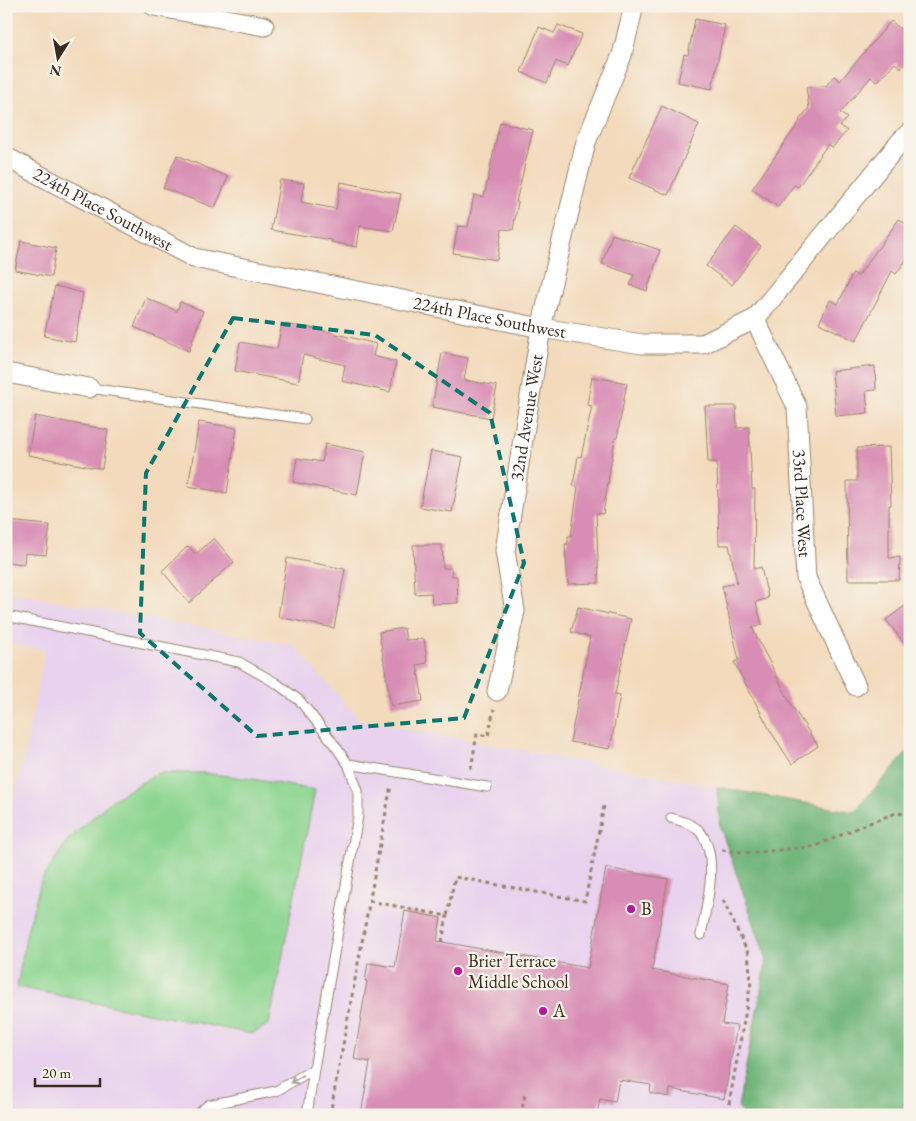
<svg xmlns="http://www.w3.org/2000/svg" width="916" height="1121" font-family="'EB Garamond',serif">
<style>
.built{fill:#e8d2ee}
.green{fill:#8cd590;stroke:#648057}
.forest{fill:#71b67a;stroke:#56704c}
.building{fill:#d88db4}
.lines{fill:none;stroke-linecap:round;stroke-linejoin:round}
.lane-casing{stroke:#97826d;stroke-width:11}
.street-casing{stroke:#97826d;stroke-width:21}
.path{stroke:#97826d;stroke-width:3;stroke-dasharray:4 4;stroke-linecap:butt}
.lane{stroke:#fff;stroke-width:9}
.street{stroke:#fff;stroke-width:19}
.oneway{stroke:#a79f9a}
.marked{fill:none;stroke:#0f766e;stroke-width:4;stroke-dasharray:10 6;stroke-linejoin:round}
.poi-dot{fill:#b5179e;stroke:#f7f3e8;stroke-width:2}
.labels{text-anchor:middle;stroke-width:4.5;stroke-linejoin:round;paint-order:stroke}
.street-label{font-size:18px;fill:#3b2a1e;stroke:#f7f3e8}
.poi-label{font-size:18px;fill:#3b2a1e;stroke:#f7f3e8;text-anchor:start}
</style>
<rect width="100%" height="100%" fill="#f7f3e8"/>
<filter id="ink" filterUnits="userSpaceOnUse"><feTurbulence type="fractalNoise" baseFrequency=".02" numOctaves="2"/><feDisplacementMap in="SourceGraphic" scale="10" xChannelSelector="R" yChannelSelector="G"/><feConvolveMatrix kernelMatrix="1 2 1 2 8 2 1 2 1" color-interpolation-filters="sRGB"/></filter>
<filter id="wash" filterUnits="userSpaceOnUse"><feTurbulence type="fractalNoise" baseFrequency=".0096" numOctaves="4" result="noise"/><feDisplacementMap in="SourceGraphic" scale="20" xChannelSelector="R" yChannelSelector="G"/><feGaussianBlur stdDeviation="1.12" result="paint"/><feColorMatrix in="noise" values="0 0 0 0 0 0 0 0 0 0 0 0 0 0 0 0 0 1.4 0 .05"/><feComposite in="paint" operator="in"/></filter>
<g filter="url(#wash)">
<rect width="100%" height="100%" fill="#f3dabc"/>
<path class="built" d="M 6,592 L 294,645 L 360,720 L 910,823 L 910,1115 L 6,1115 L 6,828 L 20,775 L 45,650 L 6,643 Z"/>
<path class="green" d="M 158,773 L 204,773 L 252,779 L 315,790 L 269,1024 L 252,1034 L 17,987 L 27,932 L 41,881 L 68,840 L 112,800 Z"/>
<path class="forest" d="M 910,749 L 910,1115 L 743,1115 L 738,1107 L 767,960 L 720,827 L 717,787 L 854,812 Z"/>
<g id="blocks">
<path class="building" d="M 695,19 L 725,25 L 712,89 L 678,82 L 684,54 L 688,55 Z
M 891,21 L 910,37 L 910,58 L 901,68 L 895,63 L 877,82 L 871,77 L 840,113 L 847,118 L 840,126 L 847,131 L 832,148 L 828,144 L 798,187 L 794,185 L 778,207 L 752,189 L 800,121 L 799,120 L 809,108 L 806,87 L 826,86 L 834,76 L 840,81 Z
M 558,25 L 582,34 L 568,66 L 556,61 L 547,83 L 521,72 L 539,27 L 554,33 Z
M 662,106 L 699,124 L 668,195 L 629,178 Z
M 500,122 L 533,130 L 516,202 L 518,202 L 513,230 L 502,229 L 497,260 L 453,253 L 458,226 L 468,227 L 474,195 L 484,197 Z
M 177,155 L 228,177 L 215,208 L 163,188 Z
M 280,180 L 304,183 L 301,202 L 336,209 L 341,182 L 401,194 L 393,231 L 360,226 L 357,247 L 331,242 L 331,240 L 271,230 Z
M 899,219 L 910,227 L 910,255 L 896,274 L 892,271 L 856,341 L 819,323 L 830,300 L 838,304 L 853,273 L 858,276 Z
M 736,227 L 761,246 L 732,285 L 706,266 Z
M 612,234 L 660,250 L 647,291 L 630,285 L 634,275 L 602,264 Z
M 21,241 L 56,248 L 51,277 L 15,270 Z
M 55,286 L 83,293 L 75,342 L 44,336 Z
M 146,298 L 177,311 L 180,302 L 203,311 L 189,351 L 134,327 Z
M 282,324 L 317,329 L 376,344 L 373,356 L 396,362 L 390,392 L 342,381 L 345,365 L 303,355 L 298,383 L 235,371 L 240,342 L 277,349 Z
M 442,353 L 468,358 L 464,380 L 497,386 L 491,418 L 432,407 Z
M 875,366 L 876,390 L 866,391 L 868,413 L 836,416 L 832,371 Z
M 592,377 L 627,383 L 617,438 L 615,438 L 603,514 L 596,513 L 599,583 L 568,584 L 565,544 L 568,544 L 568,536 L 571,536 L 578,487 L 573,486 L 578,456 L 581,457 L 592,406 L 587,405 Z
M 705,406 L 736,406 L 737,428 L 749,427 L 752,489 L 755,489 L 754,569 L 761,567 L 768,598 L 756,602 L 762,625 L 752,628 L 792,706 L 818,746 L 792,764 L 771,732 L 734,662 L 739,660 L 722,586 L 737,583 L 729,545 L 719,545 L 717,462 L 708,462 Z
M 35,416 L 108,430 L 102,469 L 28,455 Z
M 199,422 L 237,428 L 227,493 L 188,486 Z
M 325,444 L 365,452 L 357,495 L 293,482 L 297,458 L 322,462 Z
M 889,447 L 891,505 L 889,505 L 889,558 L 900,557 L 899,580 L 848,580 L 847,481 L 857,481 L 857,448 Z
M 431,451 L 463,457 L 452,512 L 420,507 Z
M 6,521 L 50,525 L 46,555 L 25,553 L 24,564 L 6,562 Z
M 214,538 L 234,562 L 189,603 L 162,571 L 188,546 L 196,554 Z
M 413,545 L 442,545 L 443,568 L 451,568 L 452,576 L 457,576 L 458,603 L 432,604 L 431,593 L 415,594 Z
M 287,558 L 345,569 L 334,628 L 278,617 Z
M 910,602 L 910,651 L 886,620 Z
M 578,607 L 631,619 L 615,694 L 620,695 L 610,749 L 570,742 L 590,637 L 571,632 Z
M 404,628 L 406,640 L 424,639 L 427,663 L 417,665 L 423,701 L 391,706 L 379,632 Z
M 606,868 L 668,879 L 652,970 L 729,984 L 722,1024 L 737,1026 L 724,1099 L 670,1089 L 669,1097 L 650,1093 L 651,1085 L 619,1080 L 615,1102 L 600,1099 L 597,1115 L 361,1115 L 370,1062 L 354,1059 L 367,981 L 365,981 L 368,963 L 395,967 L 405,911 L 441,918 L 437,941 L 588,968 Z"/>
</g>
</g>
<g filter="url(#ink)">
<use href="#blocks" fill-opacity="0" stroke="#97826d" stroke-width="1"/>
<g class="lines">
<defs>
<path id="lane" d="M 89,388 L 305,419
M 6,616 L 239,662 L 276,683 L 300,701 L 331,740 L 348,764 L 358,791 L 358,816 L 314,1069
M 348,764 L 487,787
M 671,818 C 681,821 694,824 701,833 C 720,858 706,907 701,935
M 197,1115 L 208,1105 L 276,1091 L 314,1069 L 307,1115"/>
<g id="street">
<path d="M 154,6 L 264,26"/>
<path id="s1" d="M 6,157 L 194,258 L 541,328 L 642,344 L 703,344 L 755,319 L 900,142 L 910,132"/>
<path id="s2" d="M 755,319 L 797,407 L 806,578 L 856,686"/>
<path d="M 6,373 L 89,388"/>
<path id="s3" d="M 497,691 L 515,611 L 505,551 L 541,328 L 586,142 L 622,55 L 632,14 L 632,6"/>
</g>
</defs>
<use href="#lane" class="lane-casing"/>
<use href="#street" class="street-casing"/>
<path class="path" d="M 471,769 L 477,734 L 488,736 L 494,709
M 722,850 L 752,853 L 816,846 L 859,827 L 896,813 L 910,814
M 723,900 L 748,953 L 751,982 L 727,1115
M 369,901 L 447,916 L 455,877 L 585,901 L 604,806
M 442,942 L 447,916
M 330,1115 L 391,785
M 521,1115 L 525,1094
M 609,1115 L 610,1110"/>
<use href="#lane" class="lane"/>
<use href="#street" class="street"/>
</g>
<defs><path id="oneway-shaft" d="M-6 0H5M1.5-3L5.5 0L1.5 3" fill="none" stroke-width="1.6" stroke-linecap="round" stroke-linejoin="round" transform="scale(1.25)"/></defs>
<use class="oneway" href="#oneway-shaft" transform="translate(297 1079) rotate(149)"/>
</g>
<path class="marked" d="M 233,318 L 375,335 L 490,413 L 524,563 L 464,718 L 257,736 L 140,633 L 146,473 Z"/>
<g class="poi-dot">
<circle cx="631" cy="909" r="5"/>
<circle cx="458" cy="971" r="5"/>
<circle cx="543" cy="1011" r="5"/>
</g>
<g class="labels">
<g class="street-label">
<text dy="6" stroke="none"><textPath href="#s1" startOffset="110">224th Place Southwest</textPath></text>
<text dy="6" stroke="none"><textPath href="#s1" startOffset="515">224th Place Southwest</textPath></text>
<text dy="6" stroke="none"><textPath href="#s3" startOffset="278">32nd Avenue West</textPath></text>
<text dy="6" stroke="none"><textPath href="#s2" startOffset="194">33rd Place West</textPath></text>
</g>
<g class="poi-label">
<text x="641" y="915">B</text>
<text x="468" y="967">Brier Terrace<tspan x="468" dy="21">Middle School</tspan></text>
<text x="553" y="1017">A</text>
</g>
</g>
<rect width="916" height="1121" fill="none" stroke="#f7f3e8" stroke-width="25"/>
<g transform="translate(58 58) rotate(191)" stroke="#f7f3e8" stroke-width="4" paint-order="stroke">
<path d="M0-4L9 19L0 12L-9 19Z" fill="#3b2a1e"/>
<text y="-8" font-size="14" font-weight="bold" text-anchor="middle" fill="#3b2a1e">N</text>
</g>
<path d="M35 1078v8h65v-8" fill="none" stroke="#3b2a1e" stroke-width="2.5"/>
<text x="42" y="1078" font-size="15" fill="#3b2a1e" stroke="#f7f3e8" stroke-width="4" paint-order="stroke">20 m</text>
</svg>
